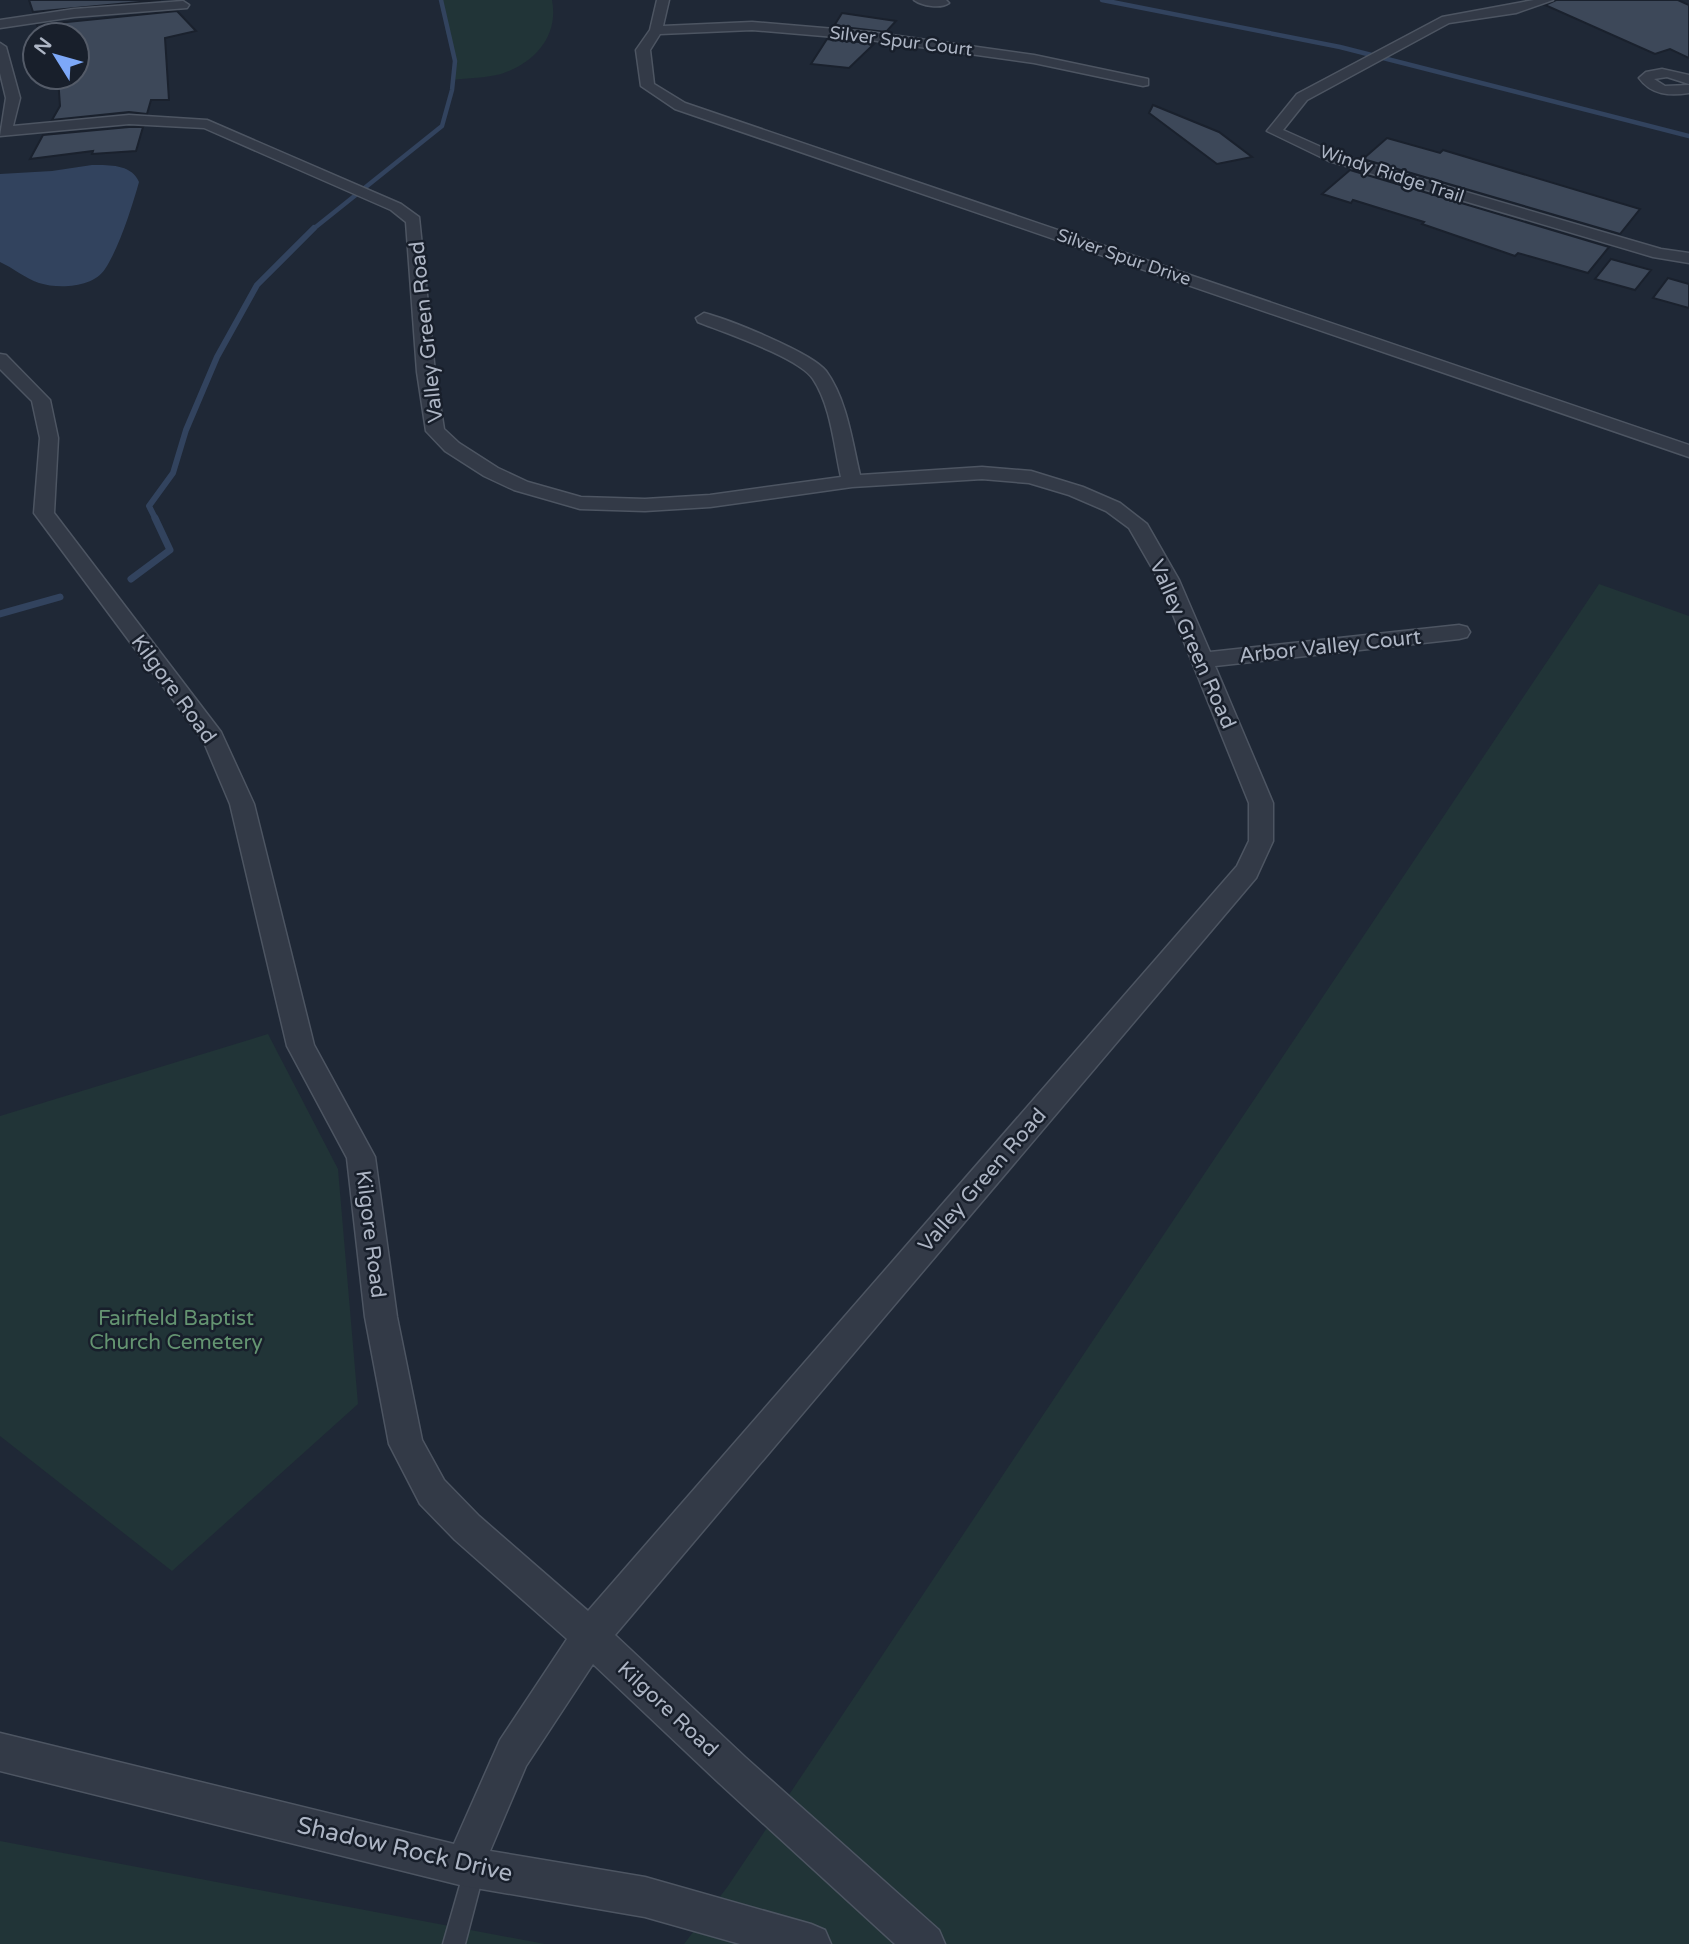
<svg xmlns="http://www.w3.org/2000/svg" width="1689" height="1944" font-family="'Varela Round',sans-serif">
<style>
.green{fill:#213437}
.water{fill:#32435e}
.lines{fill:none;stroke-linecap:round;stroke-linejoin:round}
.stream-far2{stroke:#32435e;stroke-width:4.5}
.stream-far1{stroke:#32435e;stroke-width:6}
.stream{stroke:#32435e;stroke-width:7}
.building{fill:#3d4859;stroke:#1a212d;stroke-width:2}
.service-casing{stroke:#4d5562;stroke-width:3}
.minor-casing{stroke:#4d5562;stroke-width:3}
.service{fill:#333a47;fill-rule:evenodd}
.minor{fill:#333a47;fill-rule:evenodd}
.labels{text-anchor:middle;stroke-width:5;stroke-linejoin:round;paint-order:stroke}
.far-street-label{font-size:18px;fill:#adb5c4;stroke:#181f2b}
.street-label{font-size:21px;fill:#adb5c4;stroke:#181f2b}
.park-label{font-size:21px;fill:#649471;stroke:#181f2b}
.near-street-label{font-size:24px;fill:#adb5c4;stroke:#181f2b}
</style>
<rect width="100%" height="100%" fill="#1f2836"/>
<path class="green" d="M 441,0 L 552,0 C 559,36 535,63 501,74 C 486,78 468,78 452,80 L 455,56 L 446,33 Z
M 1599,584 L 1689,616 L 1689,1944 L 684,1944 L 728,1886 Z
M 268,1034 L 338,1169 L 358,1404 L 172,1571 L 0,1436 L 0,1116 Z
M 0,1841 L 545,1944 L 0,1944 Z"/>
<path class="water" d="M 92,165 C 108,165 132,164 139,182 C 132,207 119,248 105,269 C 93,288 58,289 39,283 C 25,278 13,268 0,262 L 0,174 L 52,171 Z"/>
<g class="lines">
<path class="stream-far2" d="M 1102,0 L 1340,47 L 1689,136
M 312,230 L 442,126 L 452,90 L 455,61 L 441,0"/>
<path class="stream-far1" d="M 156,520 L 149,506 L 173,473 L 186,430 L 217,357 L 257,285 L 314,228"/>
<path class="stream" d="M 131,579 L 170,550 L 155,518
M 0,614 L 60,597"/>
</g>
<path class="building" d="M 29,0 L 161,0 L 33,12 Z
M 1556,0 L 1678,0 L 1689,5 L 1689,58 L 1670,49 L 1655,54 L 1545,5 Z
M 177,11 L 196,31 L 165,38 L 169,100 L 151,100 L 147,114 L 129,112 L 52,120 L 60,106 L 58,77 L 77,77 L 77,35 L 41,35 L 37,25 Z
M 842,13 L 896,21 L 886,32 L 834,26 Z
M 827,39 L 870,43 L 875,43 L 849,68 L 811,64 Z
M 1153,105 L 1219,132 L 1252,157 L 1217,164 L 1149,113 Z
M 129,127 L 143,127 L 136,151 L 92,154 L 93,151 L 30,159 L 43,135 Z
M 1387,138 L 1440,153 L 1443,150 L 1640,209 L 1620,234 L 1363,159 Z
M 1350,170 L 1609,247 L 1588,273 L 1518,253 L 1515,256 L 1422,224 L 1424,222 L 1353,200 L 1351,203 L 1322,194 Z
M 1611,259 L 1651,270 L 1635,290 L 1595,279 Z
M 1668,278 L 1689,284 L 1689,308 L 1653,298 Z"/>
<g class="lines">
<defs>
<path id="service" d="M 474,1861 L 481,1864 L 484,1871 L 465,1944 L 443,1944 L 464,1871 L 467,1864 Z"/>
<path id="minor" d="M 657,0 L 669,0 L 663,26 L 752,22 L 870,32 L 1034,55 L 1148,79 L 1148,85 L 1143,86 L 1034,63 L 870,40 L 752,30 L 660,34 L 650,50 L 654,84 L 685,103 L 1689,445 L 1689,457 L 675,109 L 641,86 L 636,50 L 650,30 Z
M 914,0 L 946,0 L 949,3 C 941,9 922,6 914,0 Z
M 1534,0 L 1553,0 L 1516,13 L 1449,23 L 1307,100 L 1283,130 L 1339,155 L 1661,249 L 1689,253 L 1689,263 L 1653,257 L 1329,161 L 1267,131 L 1297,94 L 1442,17 Z
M 183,1 L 189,5 L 187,8 L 74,17 L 0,28 L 0,20 L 74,9 Z
M 0,43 L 6,47 L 20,98 L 13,126 L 129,115 L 207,120 L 401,204 L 419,217 L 435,372 L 444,429 L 459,443 L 498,468 L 528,482 L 581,497 L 645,499 L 710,495 L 841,477 C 834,446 831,406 813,379 C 800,358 723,332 698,322 L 696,318 L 704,313 C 728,319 813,353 826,371 C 847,400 852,441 860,475 L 982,467 L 1031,471 L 1083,487 L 1120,503 L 1147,524 L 1179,580 L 1210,652 L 1459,625 L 1467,627 L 1470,632 L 1467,637 L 1459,639 L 1215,666 L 1273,803 L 1273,841 L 1256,878 L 615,1635 L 745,1757 L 939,1930 L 945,1944 L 895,1944 L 719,1783 L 593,1664 L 526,1766 L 490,1851 L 645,1877 L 811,1924 L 825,1930 L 831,1944 L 740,1944 L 645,1917 L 464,1886 L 0,1771 L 0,1733 L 454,1844 L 500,1740 L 567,1639 L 455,1540 L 420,1504 L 389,1444 L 365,1317 L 347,1158 L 287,1046 L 230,804 L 203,740 L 34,513 L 40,438 L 32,401 L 0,369 L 0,354 L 6,355 L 50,400 L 58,438 L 54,513 L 221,732 L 254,804 L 314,1045 L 375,1157 L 397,1317 L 422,1440 L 444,1480 L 479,1516 L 588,1611 L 1237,866 L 1249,841 L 1249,803 L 1159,580 L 1129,528 L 1106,511 L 1069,495 L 1029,483 L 982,479 L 852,487 L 710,507 L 645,511 L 580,509 L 514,490 L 484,476 L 445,451 L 426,431 L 417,372 L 406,222 L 391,210 L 204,128 L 129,124 L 0,136 L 6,98 L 0,73 Z
M 1662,69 L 1689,75 L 1689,84 L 1667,77 L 1654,79 L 1665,86 L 1689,85 L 1689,93 C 1670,96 1651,95 1639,78 L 1646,72 Z"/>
</defs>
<use href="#service" class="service-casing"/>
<use href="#minor" class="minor-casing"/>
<use href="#service" class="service"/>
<use href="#minor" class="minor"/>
</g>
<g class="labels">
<g class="far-street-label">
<text transform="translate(901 41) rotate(7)" y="6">Silver Spur Court</text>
<text transform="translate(1392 174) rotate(18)" y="6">Windy Ridge Trail</text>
<text transform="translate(1124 257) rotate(19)" y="6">Silver Spur Drive</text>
</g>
<g class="street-label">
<text transform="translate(426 332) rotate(-96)" y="7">Valley Green Road</text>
<text transform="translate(1193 644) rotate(66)" y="7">Valley Green Road</text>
<text transform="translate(1330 646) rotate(-6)" y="7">Arbor Valley Court</text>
<text transform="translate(174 689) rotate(54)" y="7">Kilgore Road</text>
<text transform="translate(982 1180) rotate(-49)" y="7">Valley Green Road</text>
<text transform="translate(371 1234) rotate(83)" y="7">Kilgore Road</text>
<text transform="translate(668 1709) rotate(43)" y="7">Kilgore Road</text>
</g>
<g class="park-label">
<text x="176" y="1325">Fairfield Baptist<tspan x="176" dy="24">Church Cemetery</tspan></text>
</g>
<g class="near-street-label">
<text transform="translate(405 1849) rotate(13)" y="8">Shadow Rock Drive</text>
</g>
</g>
<g transform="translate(56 56) rotate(307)"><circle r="33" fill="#181f2b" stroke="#545b68" stroke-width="2"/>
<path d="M0-5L12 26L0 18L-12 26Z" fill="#7da8f8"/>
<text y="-10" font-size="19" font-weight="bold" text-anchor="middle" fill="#adb5c4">N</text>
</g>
</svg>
